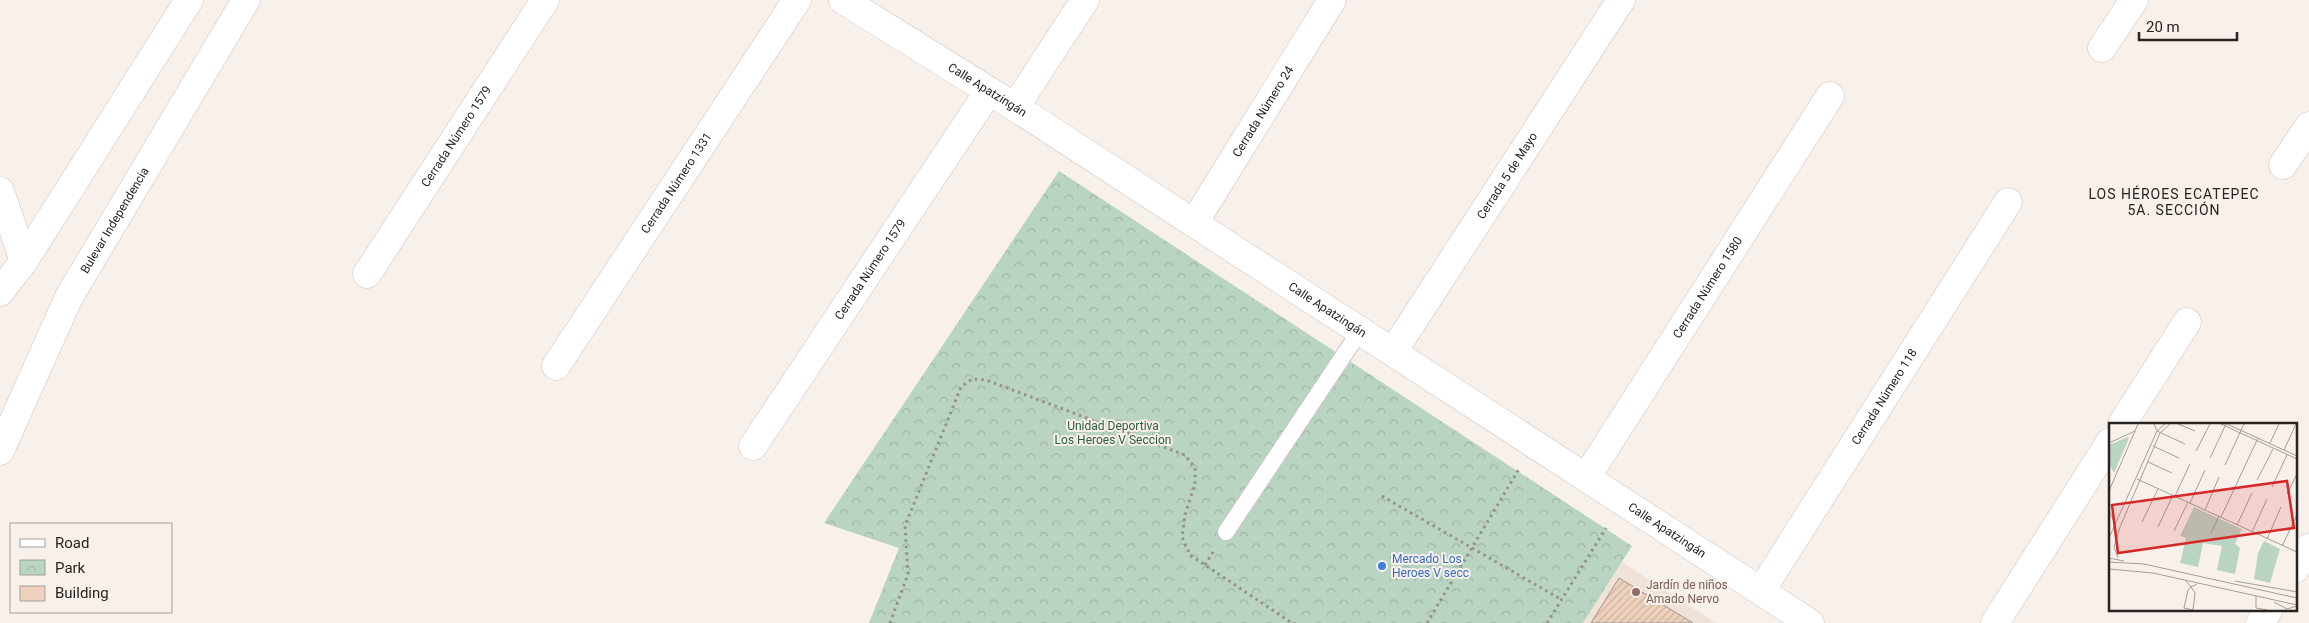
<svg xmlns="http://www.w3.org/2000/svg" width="2309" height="623" font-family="Roboto,sans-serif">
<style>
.built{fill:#f1e2d8}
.park{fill:url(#park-crowns)}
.building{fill:url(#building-hatch);stroke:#9b948f}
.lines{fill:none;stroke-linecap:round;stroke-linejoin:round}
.service-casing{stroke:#ccc4bf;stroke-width:18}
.minor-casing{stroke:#ccc4bf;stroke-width:29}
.tertiary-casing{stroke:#ccc4bf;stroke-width:29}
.path{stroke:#96908c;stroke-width:3;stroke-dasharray:2.5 4;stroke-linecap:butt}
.service{stroke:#fff;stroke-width:16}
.minor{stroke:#fff;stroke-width:28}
.tertiary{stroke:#fff;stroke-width:28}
.shop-dot{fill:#3f7fe0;stroke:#f8f0eb;stroke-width:2}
.education-dot{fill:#8d6e63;stroke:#f8f0eb;stroke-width:2}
.labels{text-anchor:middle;stroke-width:4;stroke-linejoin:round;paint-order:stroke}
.street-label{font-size:12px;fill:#262321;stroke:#f8f0eb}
.park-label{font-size:12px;fill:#2c5e41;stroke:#f8f0eb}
.shop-label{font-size:12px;fill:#366cbe;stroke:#f8f0eb;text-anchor:start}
.education-label{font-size:12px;fill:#785e54;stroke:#f8f0eb;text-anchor:start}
.neighbourhood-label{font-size:14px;letter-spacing:1px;fill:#262321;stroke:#f8f0eb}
.inset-road{fill:none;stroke:#a49e9a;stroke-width:1}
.view{fill:#d62828;fill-opacity:0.15;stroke:#d62828;stroke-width:2.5}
.inset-edge{fill:none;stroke:#262321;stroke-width:2.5}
</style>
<defs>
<pattern id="park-crowns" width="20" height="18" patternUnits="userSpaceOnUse" patternTransform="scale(1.25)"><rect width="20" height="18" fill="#b9d4c2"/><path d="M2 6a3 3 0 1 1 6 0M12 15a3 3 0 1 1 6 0" fill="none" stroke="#9fb6a6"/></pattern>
<pattern id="building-hatch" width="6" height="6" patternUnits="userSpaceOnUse" patternTransform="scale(1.25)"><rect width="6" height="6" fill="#eed1bc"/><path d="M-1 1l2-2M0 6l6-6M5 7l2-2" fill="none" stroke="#ccb3a1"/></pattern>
</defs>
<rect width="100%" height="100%" fill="#f8f0eb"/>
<path class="built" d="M 1622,562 L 1716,623 L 1583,623 Z"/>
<path class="park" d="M 1059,171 L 1632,546 L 1583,623 L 869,623 L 899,548 L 824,523 Z"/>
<path class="building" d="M 1619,578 L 1693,623 L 1591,623 Z"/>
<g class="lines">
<defs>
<path id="service" d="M 1226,532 L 1360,331"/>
<g id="minor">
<path id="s1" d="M 843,0 L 1015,107 L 1810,623"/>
<path d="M 2102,48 L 2134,0"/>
<path d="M 1015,107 L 1085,0"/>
<path d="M 2283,165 L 2309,126"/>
<path d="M 0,191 L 24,261"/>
<path id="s2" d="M 1194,223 L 1332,0"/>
<path id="s3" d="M 367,274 L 545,0"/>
<path id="s4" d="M 1393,352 L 1621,0"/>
<path id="s5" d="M 556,366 L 797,0"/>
<path d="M 2122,424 L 2187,322"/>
<path id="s6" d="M 753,446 L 989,91"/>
<path id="s7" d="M 1586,478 L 1830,96"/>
<path d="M 2295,569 L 2309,548"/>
<path id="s8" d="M 1761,591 L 2008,202"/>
<path d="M 1995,623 L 2110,442"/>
<path d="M 2260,623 L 2269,609"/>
</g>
<g id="tertiary">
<path d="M 0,292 L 24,261 L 189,0"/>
<path id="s9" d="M 0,451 L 69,297 L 246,0"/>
</g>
</defs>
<use href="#service" class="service-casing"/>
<use href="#minor" class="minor-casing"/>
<use href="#tertiary" class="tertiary-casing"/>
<path class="path" d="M 1382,496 L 1562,600
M 1205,565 L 1213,552
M 890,623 L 908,574 L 905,526 L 961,387 L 972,379 L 986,380 L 1185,455 L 1195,468 L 1195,484 L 1185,515 L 1182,537 L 1190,555 L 1292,623
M 1427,623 L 1519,469
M 1547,623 L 1606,528"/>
<use href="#service" class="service"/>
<use href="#minor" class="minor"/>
<use href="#tertiary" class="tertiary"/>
</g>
<circle class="shop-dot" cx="1382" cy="566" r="5"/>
<circle class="education-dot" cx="1636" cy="592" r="5"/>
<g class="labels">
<g class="street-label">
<text dy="4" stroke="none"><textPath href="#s1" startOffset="170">Calle Apatzingán</textPath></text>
<text dy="4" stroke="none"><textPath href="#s2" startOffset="131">Cerrada Número 24</textPath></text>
<text dy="4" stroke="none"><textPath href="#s3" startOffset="164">Cerrada Número 1579</textPath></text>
<text dy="4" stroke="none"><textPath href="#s4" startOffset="210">Cerrada 5 de Mayo</textPath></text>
<text dy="4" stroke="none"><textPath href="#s5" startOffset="219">Cerrada Número 1331</textPath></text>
<text dy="4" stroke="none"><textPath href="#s9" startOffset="258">Bulevar Independencia</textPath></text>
<text dy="4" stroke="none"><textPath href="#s6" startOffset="212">Cerrada Número 1579</textPath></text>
<text dy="4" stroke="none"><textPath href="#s7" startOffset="226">Cerrada Número 1580</textPath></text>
<text dy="4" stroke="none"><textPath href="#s1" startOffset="575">Calle Apatzingán</textPath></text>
<text dy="4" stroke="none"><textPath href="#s8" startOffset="230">Cerrada Número 118</textPath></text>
<text dy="4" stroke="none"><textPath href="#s1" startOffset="980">Calle Apatzingán</textPath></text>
</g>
<g class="park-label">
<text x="1113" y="430">Unidad Deportiva<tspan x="1113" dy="14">Los Heroes V Seccion</tspan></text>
</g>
<g class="shop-label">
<text x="1392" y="563">Mercado Los<tspan x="1392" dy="14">Heroes V secc</tspan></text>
</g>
<g class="education-label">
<text x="1646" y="589">Jardín de niños<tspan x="1646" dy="14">Amado Nervo</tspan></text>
</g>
<g class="neighbourhood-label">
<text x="2174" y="199">LOS HÉROES ECATEPEC<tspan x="2174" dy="16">5A. SECCIÓN</tspan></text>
</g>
</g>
<g transform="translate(2109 423)">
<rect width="188" height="188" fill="#f8f0eb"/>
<path d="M 19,14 L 20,15 L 5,50 L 0,41 L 0,22 ZM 85,84 L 133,106 L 126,121 L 131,125 L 126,151 L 108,147 L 113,123 L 94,120 L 89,144 L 71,140 L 77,115 L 71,113 ZM 155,118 L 171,126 L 161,160 L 145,156 L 149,130 Z" fill="#b9d4c2"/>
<path class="inset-road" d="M 45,1 L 48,8 L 76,21M 69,1 L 86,8M 112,1 L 188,36M 118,1 L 188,33M 0,20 L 26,8M 161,20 L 170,1M 44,23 L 70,35M 175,27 L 187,1M 87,28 L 101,1M 101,35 L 117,1M 39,39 L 63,50M 116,42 L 135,1M 28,56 L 188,129M 148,57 L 164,26M 163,64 L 178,32M 0,68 L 29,1M 178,71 L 188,51M 66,73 L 81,41M 81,80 L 96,47M 96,87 L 110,54M 0,88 L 7,102M 112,94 L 149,15M 33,99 L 49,66M 128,102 L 143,70M 49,104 L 64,72M 65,108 L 79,79M 143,109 L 158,76M 102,110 L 110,93M 0,115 L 48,8 L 56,1M 158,116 L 172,84M 173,123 L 188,92M 0,135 L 15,138M 9,135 L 5,124 L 11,104 L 51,10 L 61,1M 0,139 L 35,141 L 188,175M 0,146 L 44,150 L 188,182M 77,158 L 82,164 L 86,170 L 84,187 L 75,185 L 79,167 L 82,164 L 88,161M 126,158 L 188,169M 147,173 L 147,185 L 158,187M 165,179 L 178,186 L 188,183"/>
<path class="view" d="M 178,58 L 185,105 L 9,130 L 3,82 Z"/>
<rect width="188" height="188" class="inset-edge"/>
</g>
<rect x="10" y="523" width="162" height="90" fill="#f8f0eb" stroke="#a49e9a"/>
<rect x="20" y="539" width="25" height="8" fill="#ffffff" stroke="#a49e9a"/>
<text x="55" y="548" font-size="15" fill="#262321">Road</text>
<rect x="20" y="560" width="25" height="15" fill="url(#park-crowns)" stroke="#a49e9a"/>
<text x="55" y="573" font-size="15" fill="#262321">Park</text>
<rect x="20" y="586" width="25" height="15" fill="#eed1bc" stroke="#a49e9a"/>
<text x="55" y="598" font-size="15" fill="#262321">Building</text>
<path d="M2139 32v8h98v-8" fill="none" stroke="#262321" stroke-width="2.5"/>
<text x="2146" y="32" font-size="15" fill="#262321" stroke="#f8f0eb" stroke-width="4" paint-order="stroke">20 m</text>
</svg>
